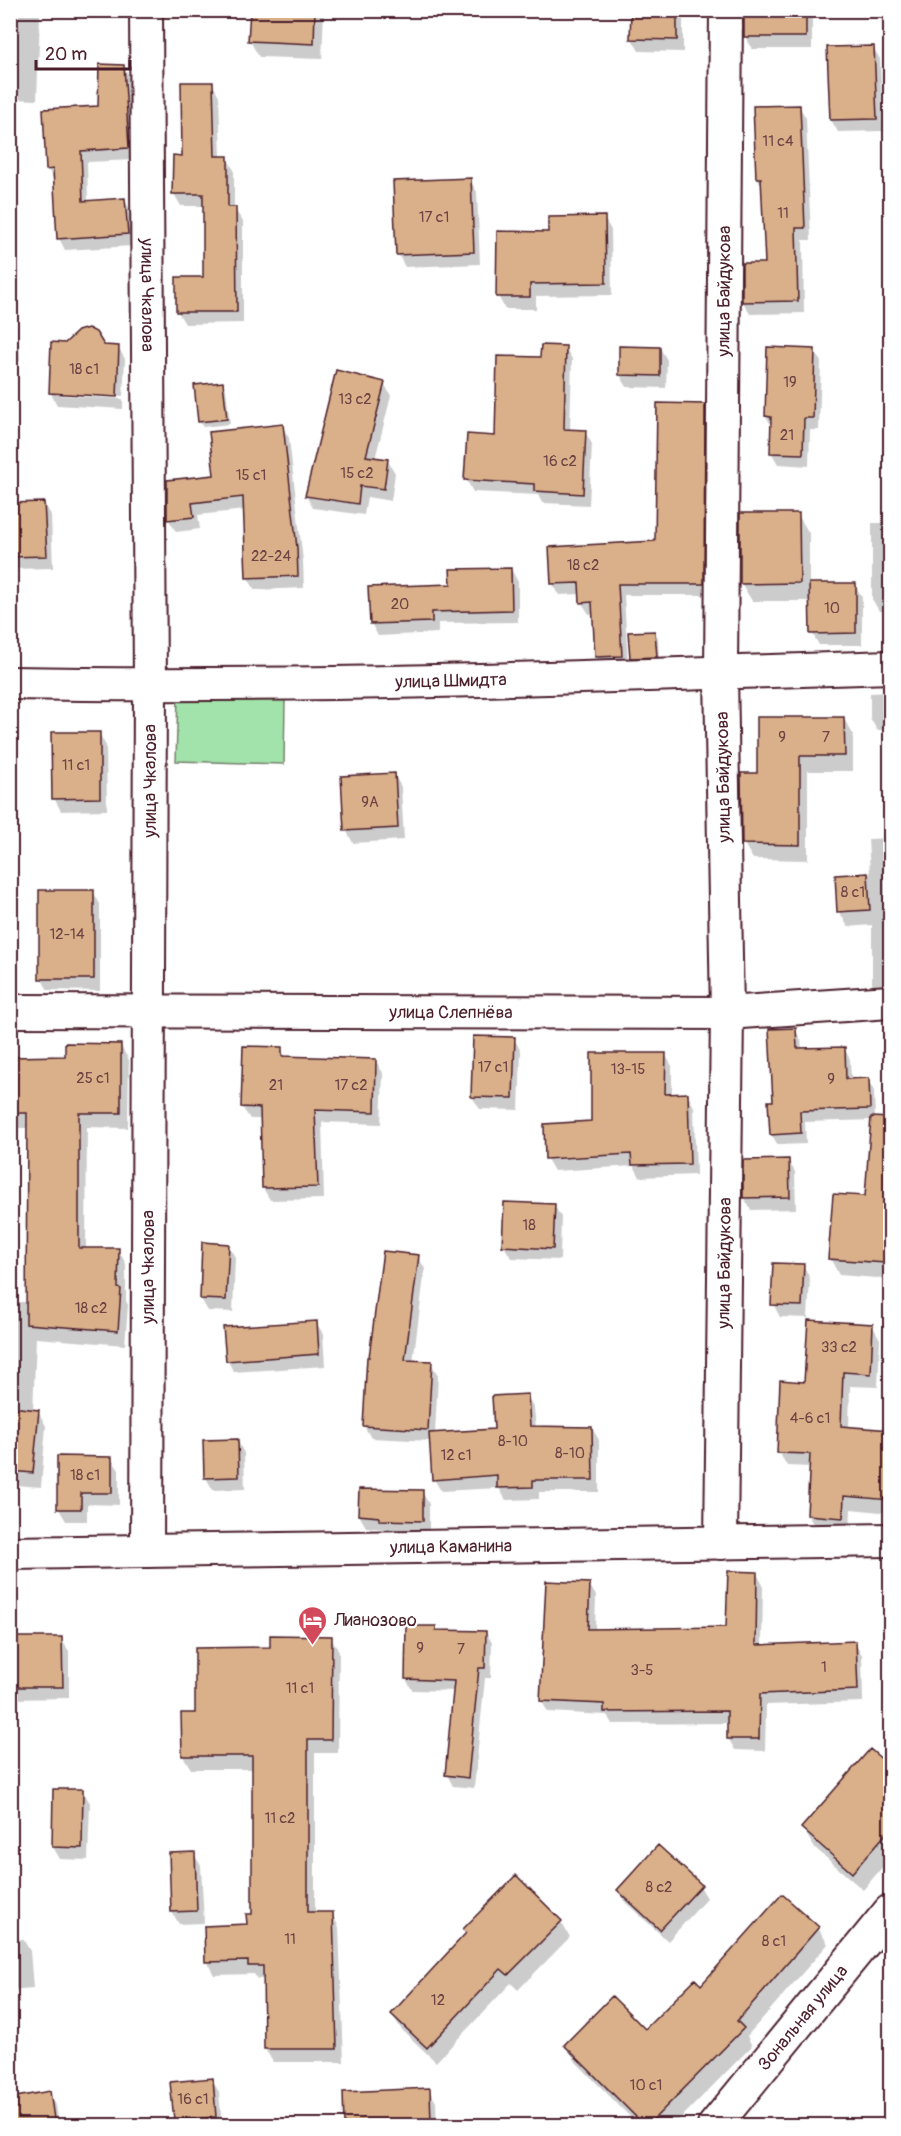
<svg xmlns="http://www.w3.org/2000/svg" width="901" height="2136" font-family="Pangolin,sans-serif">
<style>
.green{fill:#a2e2ab;stroke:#76806b;stroke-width:1.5}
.shadow{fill:#0003}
.building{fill:#d9b08a;stroke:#4a1f2b;stroke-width:1.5}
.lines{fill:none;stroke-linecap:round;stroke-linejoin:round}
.minor-casing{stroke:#4a1f2b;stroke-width:36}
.minor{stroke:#fff;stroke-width:32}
.labels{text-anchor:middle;stroke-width:4.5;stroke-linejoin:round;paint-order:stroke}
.number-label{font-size:15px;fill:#6e4343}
.street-label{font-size:18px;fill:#4a1f2b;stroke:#fff}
.poi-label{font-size:18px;fill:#4a1f2b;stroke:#fff;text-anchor:start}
</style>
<rect width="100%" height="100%" fill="#fff"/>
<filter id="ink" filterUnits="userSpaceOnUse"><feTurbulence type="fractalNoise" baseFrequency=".0167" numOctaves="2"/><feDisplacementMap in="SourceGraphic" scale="12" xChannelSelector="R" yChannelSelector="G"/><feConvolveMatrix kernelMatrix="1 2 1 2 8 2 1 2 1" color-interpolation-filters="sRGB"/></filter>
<g filter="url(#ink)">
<path class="green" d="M 178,696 L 285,700 L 284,764 L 176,761 Z"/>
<path class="shadow" d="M 10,10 L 38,10 L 40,15 L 37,100 L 10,99 Z
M 251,10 L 324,10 L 322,59 L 259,57 L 250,41 Z
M 632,10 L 683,10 L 683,52 L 639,51 L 632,39 Z
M 744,10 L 812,10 L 812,49 L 752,49 L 745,36 Z
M 873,47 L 880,59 L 883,131 L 838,132 L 831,120 Z
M 123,66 L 130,78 L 135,160 L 87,162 L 88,202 L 124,200 L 131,211 L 133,246 L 65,250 L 59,238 L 54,181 L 48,169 L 99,107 Z
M 212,83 L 219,96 L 221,158 L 227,158 L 234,170 L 234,209 L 243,221 L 243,323 L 185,324 L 178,312 L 205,279 L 205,206 L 181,206 L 174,194 L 183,157 Z
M 799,106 L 806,118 L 811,240 L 803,240 L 804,313 L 750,314 L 743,302 L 744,264 L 766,264 L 763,188 L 757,177 Z
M 470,180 L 477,192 L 480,264 L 405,267 L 398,254 Z
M 604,218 L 611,230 L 612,295 L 536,296 L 536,309 L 505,309 L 498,296 L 550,233 Z
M 10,293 L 16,302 L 20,361 L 10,362 Z
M 104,346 L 118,347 L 125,359 L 123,396 L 56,392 L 56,395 L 123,399 L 123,409 L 57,405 L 50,392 Z
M 565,347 L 572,359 L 570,431 L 585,432 L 592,444 L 589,505 L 542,503 L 538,495 L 473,492 L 466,479 L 497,437 L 542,359 Z
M 660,348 L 667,360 L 666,388 L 627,387 L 620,375 Z
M 814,350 L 821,362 L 819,430 L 810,430 L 809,466 L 778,464 L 771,452 L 772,427 L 766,416 Z
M 222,383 L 226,389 L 230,424 L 203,427 L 199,421 Z
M 384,383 L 391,396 L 375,459 L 388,461 L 395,473 L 391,501 L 367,497 L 364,515 L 313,508 L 306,496 Z
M 704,405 L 711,417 L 710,595 L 624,595 L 628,667 L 603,668 L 597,657 L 594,614 L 589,614 L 582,603 L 581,594 L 559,595 L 553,584 L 657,542 Z
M 282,426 L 289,438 L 303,561 L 304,588 L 255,590 L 248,578 L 245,510 L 198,515 L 200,529 L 176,532 L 169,520 L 215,477 Z
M 44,503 L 51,515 L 53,568 L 14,569 L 10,563 L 10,505 Z
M 798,515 L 809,533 L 809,585 L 855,585 L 862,597 L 862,645 L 819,645 L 812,633 L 811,601 L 752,601 L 741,583 Z
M 872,523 L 890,523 L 890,611 L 879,611 L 872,599 Z
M 511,569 L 518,582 L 518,622 L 438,623 L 438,633 L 378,636 L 371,623 L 452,585 Z
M 10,630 L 12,678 L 10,679 Z
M 655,632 L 658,638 L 659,662 L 634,663 L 631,657 Z
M 890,692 L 890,730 L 877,730 L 870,718 L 870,693 Z
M 844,719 L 853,734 L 853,771 L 808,771 L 808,860 L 753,859 L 744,844 L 759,775 Z
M 99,733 L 106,746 L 107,810 L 61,811 L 54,798 Z
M 394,774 L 401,787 L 404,840 L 353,843 L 346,830 Z
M 890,838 L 890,998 L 881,998 L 872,983 L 872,925 L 848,927 L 839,911 L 836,876 L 870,874 L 868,839 Z
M 93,892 L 100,904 L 100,991 L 48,990 L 41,978 Z
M 795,1029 L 801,1040 L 802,1049 L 844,1048 L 850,1059 L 851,1080 L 868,1080 L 874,1091 L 875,1120 L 805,1122 L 806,1144 L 778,1145 L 771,1134 L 774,1102 Z
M 514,1039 L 521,1051 L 519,1110 L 480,1109 L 472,1097 Z
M 120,1045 L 129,1060 L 128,1128 L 87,1127 L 86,1249 L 118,1249 L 126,1264 L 126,1301 L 128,1305 L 125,1345 L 36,1338 L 33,1411 L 38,1411 L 46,1426 L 41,1487 L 15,1485 L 14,1497 L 10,1497 L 10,1302 L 28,1302 L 29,1128 L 10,1128 L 10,1058 L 67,1058 Z
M 281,1049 L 286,1057 L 376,1061 L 383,1073 L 381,1124 L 322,1122 L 324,1199 L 270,1200 L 263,1188 L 262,1119 L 250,1119 L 242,1107 Z
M 665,1054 L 672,1066 L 672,1095 L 687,1094 L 694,1107 L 696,1175 L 640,1177 L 634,1166 L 554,1171 L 547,1159 L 592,1123 Z
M 788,1160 L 795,1172 L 796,1209 L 751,1210 L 744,1198 L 745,1161 Z
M 890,1167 L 890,1279 L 839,1275 L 830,1258 L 867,1198 Z
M 505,1203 L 554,1205 L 561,1217 L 560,1260 L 511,1258 L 504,1246 Z
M 228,1245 L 235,1257 L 233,1312 L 208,1311 L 201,1299 Z
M 418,1256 L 425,1269 L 413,1362 L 431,1363 L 438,1375 L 435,1434 L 496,1430 L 527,1396 L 534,1408 L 536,1428 L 592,1428 L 599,1440 L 599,1492 L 539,1492 L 539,1499 L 506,1500 L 499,1488 L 441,1491 L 434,1479 L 431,1441 L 371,1438 L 364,1426 Z
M 803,1265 L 810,1278 L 808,1318 L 780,1317 L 773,1304 Z
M 316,1322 L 323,1334 L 325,1366 L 234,1372 L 227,1360 Z
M 872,1325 L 880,1339 L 878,1387 L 850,1386 L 849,1428 L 890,1431 L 890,1513 L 851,1509 L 850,1531 L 816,1529 L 808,1515 L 811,1467 L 787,1466 L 779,1452 L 806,1383 Z
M 237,1440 L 244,1453 L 245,1489 L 213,1490 L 206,1478 Z
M 111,1458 L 119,1470 L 119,1505 L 87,1504 L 87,1521 L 66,1521 L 59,1509 Z
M 422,1492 L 429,1504 L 429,1533 L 387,1532 L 385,1529 L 366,1527 L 359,1515 Z
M 757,1574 L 763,1585 L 762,1646 L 855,1643 L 862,1655 L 863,1702 L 766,1705 L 765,1751 L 735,1750 L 728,1738 L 729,1723 L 612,1724 L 607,1715 L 548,1712 L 541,1700 L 589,1584 L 596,1596 L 595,1630 L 728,1629 Z
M 435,1628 L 437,1631 L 486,1632 L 492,1643 L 491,1678 L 485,1678 L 474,1788 L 453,1786 L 447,1775 L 454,1691 L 412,1690 L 406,1679 Z
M 331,1637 L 339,1651 L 338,1753 L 315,1753 L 315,1914 L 332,1914 L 339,1927 L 344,2062 L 273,2062 L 265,2049 L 265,1979 L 257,1979 L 254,1974 L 214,1975 L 207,1962 L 206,1927 L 248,1926 L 254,1915 L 254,1769 L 191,1769 L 183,1756 L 197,1715 L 271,1649 Z
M 10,1638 L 61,1639 L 69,1651 L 69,1698 L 10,1699 Z
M 890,1769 L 890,1858 L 863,1890 L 814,1847 L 803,1829 Z
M 83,1791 L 90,1803 L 88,1860 L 60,1859 L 53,1847 Z
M 194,1854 L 201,1866 L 204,1923 L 179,1924 L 172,1912 L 170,1855 Z
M 516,1877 L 561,1922 L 570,1937 L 518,1990 L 511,1983 L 436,2062 L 401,2029 L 392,2014 L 467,1934 Z
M 700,1886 L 707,1898 L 668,1941 L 625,1902 L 618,1890 Z
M 818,1928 L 828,1944 L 747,2036 L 752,2046 L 673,2126 L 639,2126 L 576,2062 L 566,2045 L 645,2031 Z
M 23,1939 L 30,1951 L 33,1988 L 10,1990 L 10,1940 Z
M 212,2080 L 219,2092 L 222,2126 L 179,2126 L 176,2120 L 172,2083 Z
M 429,2090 L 436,2102 L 437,2126 L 345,2126 Z
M 49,2093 L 56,2105 L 59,2126 L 12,2126 Z"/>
<path class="building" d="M 250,10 L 315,10 L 314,44 L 248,41 Z
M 631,10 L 677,10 L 677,40 L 630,39 Z
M 744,10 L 806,10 L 806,37 L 744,37 Z
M 874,46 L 877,119 L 830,120 L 827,47 Z
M 99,64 L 124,65 L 129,148 L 81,151 L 83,201 L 125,198 L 128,234 L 57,239 L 53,169 L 46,170 L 43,109 L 98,106 Z
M 181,82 L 213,82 L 215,156 L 228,156 L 228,207 L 236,207 L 237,312 L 176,312 L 176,277 L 203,277 L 203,194 L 172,194 L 173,155 L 182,156 Z
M 800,105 L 805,228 L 796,228 L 798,301 L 742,302 L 742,263 L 765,263 L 761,178 L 756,178 L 753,106 Z
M 471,178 L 474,252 L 396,255 L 393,181 Z
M 605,216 L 606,283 L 530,284 L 530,297 L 496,297 L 497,231 L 548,232 L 548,217 Z
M 88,328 L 96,332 L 104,345 L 119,346 L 117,397 L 49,393 L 51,342 L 65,343 L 78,331 Z
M 541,345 L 566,346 L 564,429 L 586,430 L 583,494 L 534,491 L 534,484 L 464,480 L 467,434 L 495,436 L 497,356 L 540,357 Z
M 619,346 L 660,347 L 660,376 L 619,375 Z
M 767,347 L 815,349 L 813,418 L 804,418 L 803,454 L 770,453 L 771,417 L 765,416 Z
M 336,370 L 385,382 L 366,456 L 388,459 L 384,489 L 360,486 L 358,504 L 305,496 Z
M 223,382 L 227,419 L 198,422 L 194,385 Z
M 657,403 L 705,404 L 704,584 L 618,584 L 622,656 L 595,657 L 592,602 L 580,603 L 579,583 L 551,584 L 549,547 L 655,541 Z
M 283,424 L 297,548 L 298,576 L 246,578 L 243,497 L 192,503 L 194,517 L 167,520 L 167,480 L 214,475 L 209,432 Z
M 44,502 L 47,556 L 10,557 L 10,503 Z
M 740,513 L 799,513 L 800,583 L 740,584 Z
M 511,568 L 512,610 L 432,612 L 432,622 L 370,624 L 368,587 L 451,584 L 450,569 Z
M 809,583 L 856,583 L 856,633 L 810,634 Z
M 655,631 L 657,657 L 630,658 L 628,632 Z
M 757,717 L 844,717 L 845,756 L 800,756 L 800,845 L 742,844 L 741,773 L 757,773 Z
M 51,732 L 100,732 L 100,798 L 52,799 Z
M 395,773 L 398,828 L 344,831 L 341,776 Z
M 868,873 L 870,910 L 837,912 L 835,875 Z
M 39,890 L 94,890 L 94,979 L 39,979 Z
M 796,1028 L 797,1048 L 845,1047 L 846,1079 L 869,1078 L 870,1109 L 800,1111 L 801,1133 L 770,1135 L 768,1101 L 773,1101 L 769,1029 Z
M 473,1036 L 515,1037 L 513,1098 L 471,1097 Z
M 65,1043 L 121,1044 L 121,1113 L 79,1113 L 79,1248 L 119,1248 L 118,1288 L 121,1289 L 118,1331 L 26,1324 L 27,1113 L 10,1113 L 10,1057 L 65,1056 Z
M 243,1046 L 282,1047 L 282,1056 L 376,1059 L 375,1112 L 315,1110 L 318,1187 L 262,1188 L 260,1108 L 241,1107 Z
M 591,1053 L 666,1053 L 665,1094 L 688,1093 L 690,1164 L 632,1165 L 631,1154 L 545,1159 L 544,1124 L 591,1121 Z
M 871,1117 L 891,1118 L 891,1247 L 887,1247 L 886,1263 L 828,1259 L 833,1194 L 865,1196 Z
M 789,1159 L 790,1197 L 743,1198 L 743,1160 Z
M 504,1202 L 555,1204 L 553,1249 L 502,1246 Z
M 202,1242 L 229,1244 L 226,1300 L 200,1299 Z
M 383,1251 L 419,1255 L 405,1360 L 432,1361 L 428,1430 L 363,1426 L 367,1357 L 369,1357 Z
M 773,1263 L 804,1264 L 802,1306 L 771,1305 Z
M 808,1320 L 873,1324 L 871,1374 L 843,1372 L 841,1426 L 891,1430 L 891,1500 L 844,1496 L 843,1518 L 807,1515 L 810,1454 L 777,1453 L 780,1380 L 804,1382 Z
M 317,1321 L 319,1354 L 226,1361 L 223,1327 Z
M 528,1394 L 530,1426 L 592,1427 L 593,1480 L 533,1480 L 533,1487 L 497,1488 L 497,1475 L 432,1480 L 429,1433 L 494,1429 L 492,1396 Z
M 10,1407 L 39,1410 L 33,1473 L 10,1471 Z
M 238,1439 L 239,1477 L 204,1478 L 203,1440 Z
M 57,1456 L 112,1457 L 112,1493 L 81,1493 L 81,1509 L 57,1509 Z
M 359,1489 L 423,1490 L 423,1521 L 379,1520 L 379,1517 L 358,1515 Z
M 728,1571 L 757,1572 L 756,1645 L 856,1641 L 858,1690 L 760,1694 L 759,1739 L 727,1739 L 727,1711 L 604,1712 L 604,1704 L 540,1701 L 546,1581 L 590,1583 L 588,1629 L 726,1627 Z
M 406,1626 L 436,1626 L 436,1630 L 486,1631 L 485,1668 L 479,1668 L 468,1778 L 445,1775 L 454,1681 L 405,1679 Z
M 270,1635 L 332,1636 L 331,1740 L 308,1740 L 308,1912 L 333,1912 L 337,2049 L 264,2049 L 263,1966 L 248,1966 L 248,1961 L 205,1962 L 204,1926 L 247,1924 L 246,1914 L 252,1914 L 252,1756 L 182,1756 L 181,1713 L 195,1713 L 195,1648 L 270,1647 Z
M 10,1637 L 62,1637 L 63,1687 L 10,1687 Z
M 870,1749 L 891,1767 L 891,1828 L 852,1873 L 801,1828 Z
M 53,1789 L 83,1789 L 82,1848 L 52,1847 Z
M 658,1845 L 702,1885 L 660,1930 L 617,1890 Z
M 195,1852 L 197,1911 L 171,1912 L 169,1853 Z
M 516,1875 L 562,1921 L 508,1975 L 501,1969 L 427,2048 L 391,2014 L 466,1933 L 463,1929 Z
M 782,1894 L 819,1927 L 737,2021 L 744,2028 L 647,2126 L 645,2126 L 564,2045 L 612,1996 L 645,2029 L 695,1979 L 701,1985 Z
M 213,2078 L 216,2117 L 174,2120 L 170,2082 Z
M 430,2088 L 431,2126 L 344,2126 L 343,2092 Z
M 50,2091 L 55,2126 L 10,2126 L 10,2098 Z"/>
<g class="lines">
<defs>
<g id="minor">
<path id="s1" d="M 146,10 L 150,685 L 147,1551"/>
<path id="s2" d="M 10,683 C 304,688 597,677 890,667"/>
<path id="s3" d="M 10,1011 L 727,1013 L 890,1002"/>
<path id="s4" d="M 721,1543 L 727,1013 L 721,674 L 726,10"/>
<path id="s5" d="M 10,1553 L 890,1540"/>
<path id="s6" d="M 714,2126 L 890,1911"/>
</g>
</defs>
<use href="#minor" class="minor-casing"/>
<use href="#minor" class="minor"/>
</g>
</g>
<defs>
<symbol id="hotel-pin" viewBox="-11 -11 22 30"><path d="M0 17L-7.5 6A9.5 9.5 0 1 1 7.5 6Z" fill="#d1495b" stroke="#fff"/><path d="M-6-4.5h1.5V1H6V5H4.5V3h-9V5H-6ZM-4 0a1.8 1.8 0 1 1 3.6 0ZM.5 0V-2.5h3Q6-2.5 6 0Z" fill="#fff"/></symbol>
</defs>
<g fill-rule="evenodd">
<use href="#hotel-pin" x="296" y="1604" width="33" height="45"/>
</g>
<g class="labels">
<g class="number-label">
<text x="778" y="146">11 с4</text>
<text x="783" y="218">11</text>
<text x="434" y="222">17 с1</text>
<text x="84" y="374">18 с1</text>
<text x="790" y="387">19</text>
<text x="355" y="404">13 с2</text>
<text x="787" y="440">21</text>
<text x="560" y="466">16 с2</text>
<text x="357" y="478">15 с2</text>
<text x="251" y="480">15 с1</text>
<text x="271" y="561">22-24</text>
<text x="583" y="570">18 с2</text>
<text x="400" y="609">20</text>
<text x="832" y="613">10</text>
<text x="782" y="742">9</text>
<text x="826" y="742">7</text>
<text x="76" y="770">11 с1</text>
<text x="370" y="807">9А</text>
<text x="853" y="897">8 с1</text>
<text x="67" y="939">12-14</text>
<text x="493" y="1072">17 с1</text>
<text x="628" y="1074">13-15</text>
<text x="93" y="1083">25 с1</text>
<text x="831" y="1084">9</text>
<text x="276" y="1090">21</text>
<text x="351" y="1090">17 с2</text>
<text x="529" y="1230">18</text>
<text x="91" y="1313">18 с2</text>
<text x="839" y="1352">33 с2</text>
<text x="810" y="1423">4-6 с1</text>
<text x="513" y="1446">8-10</text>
<text x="570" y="1458">8-10</text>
<text x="456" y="1460">12 с1</text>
<text x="85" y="1480">18 с1</text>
<text x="420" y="1653">9</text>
<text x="461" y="1654">7</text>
<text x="824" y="1672">1</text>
<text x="642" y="1675">3-5</text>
<text x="300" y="1693">11 с1</text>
<text x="280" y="1823">11 с2</text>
<text x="659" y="1892">8 с2</text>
<text x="290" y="1944">11</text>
<text x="774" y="1946">8 с1</text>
<text x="438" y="2005">12</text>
<text x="646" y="2090">10 с1</text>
<text x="193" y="2104">16 с1</text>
</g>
<g class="street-label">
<text dy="6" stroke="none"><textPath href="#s4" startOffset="1252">улица Байдукова</textPath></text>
<text dy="6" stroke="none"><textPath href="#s1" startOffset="285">улица Чкалова</textPath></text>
<text dy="6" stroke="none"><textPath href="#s2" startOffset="441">улица Шмидта</textPath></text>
<text transform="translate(723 777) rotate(-91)" y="6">улица Байдукова</text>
<text transform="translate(150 781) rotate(-90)" y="6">улица Чкалова</text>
<text dy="6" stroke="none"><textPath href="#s3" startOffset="441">улица Слепнёва</textPath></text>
<text dy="6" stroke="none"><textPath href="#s4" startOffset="280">улица Байдукова</textPath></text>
<text transform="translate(148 1267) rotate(-90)" y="6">улица Чкалова</text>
<text dy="6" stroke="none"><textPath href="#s5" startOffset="441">улица Каманина</textPath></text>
<text dy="6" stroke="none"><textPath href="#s6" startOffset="140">Зональная улица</textPath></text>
</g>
<g class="poi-label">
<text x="334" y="1626">Лианозово</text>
</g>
</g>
<rect width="901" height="2136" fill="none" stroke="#fff" stroke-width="36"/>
<rect x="18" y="18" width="865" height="2100" fill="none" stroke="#4a1f2b" stroke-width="2" filter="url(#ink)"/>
<path d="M36 60v9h94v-9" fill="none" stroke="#4a1f2b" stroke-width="3"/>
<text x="45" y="60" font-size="18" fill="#4a1f2b" stroke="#ffffff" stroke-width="4.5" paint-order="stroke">20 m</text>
</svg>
